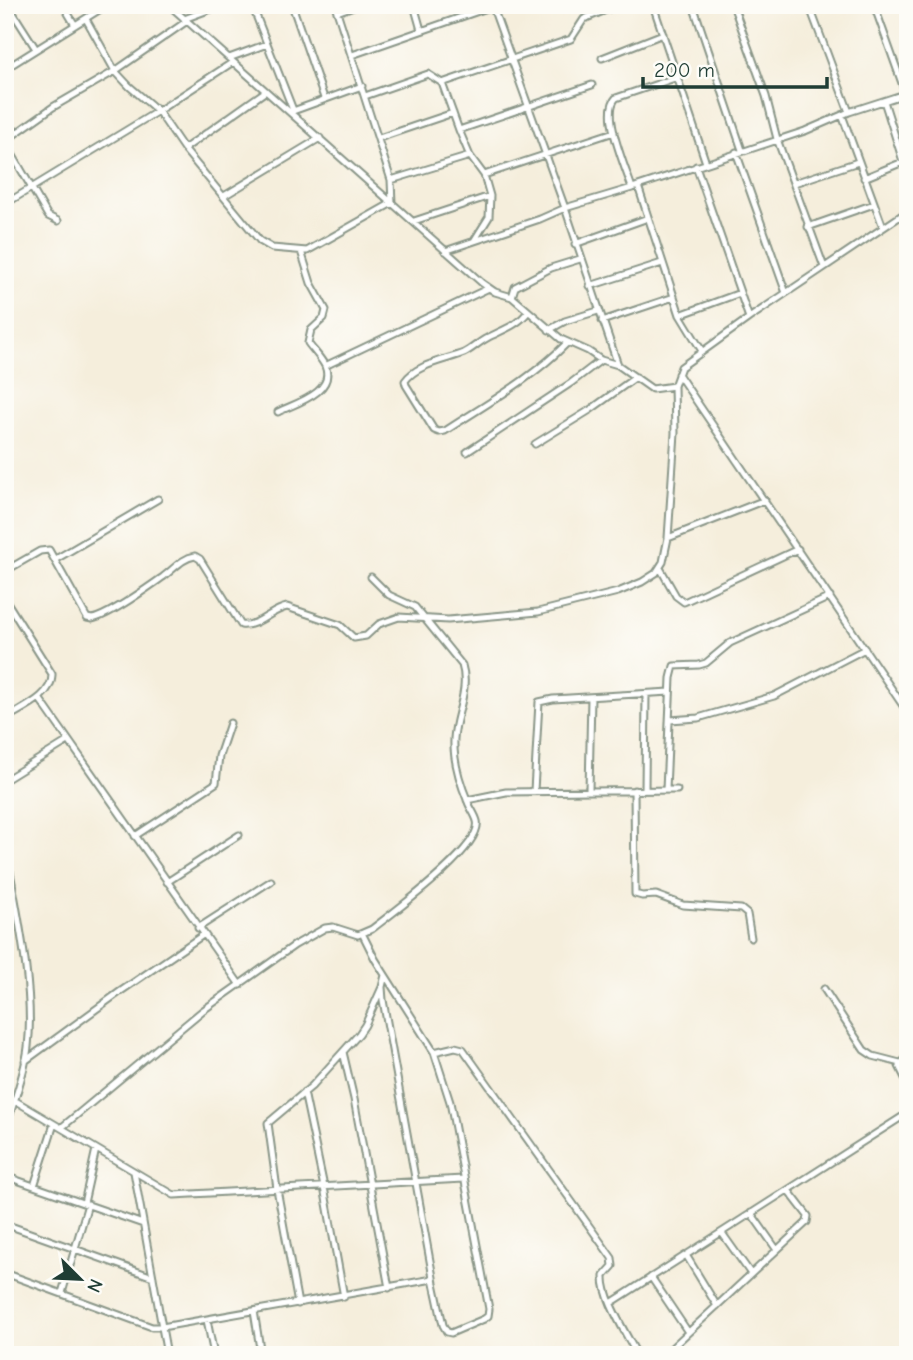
<svg xmlns="http://www.w3.org/2000/svg" width="913" height="1360" font-family="'Comic Neue',sans-serif">
<style>
.lines{fill:none;stroke-linecap:round;stroke-linejoin:round}
.street-casing{stroke:#8a9688;stroke-width:9}
.street{stroke:#fff;stroke-width:5}
</style>
<rect width="100%" height="100%" fill="#fdfcf7"/>
<filter id="ink" filterUnits="userSpaceOnUse"><feTurbulence type="fractalNoise" baseFrequency=".0143" numOctaves="2"/><feDisplacementMap in="SourceGraphic" scale="14" xChannelSelector="R" yChannelSelector="G"/><feConvolveMatrix kernelMatrix="1 2 1 2 8 2 1 2 1" color-interpolation-filters="sRGB"/></filter>
<filter id="wash" filterUnits="userSpaceOnUse"><feTurbulence type="fractalNoise" baseFrequency=".00686" numOctaves="4" result="noise"/><feDisplacementMap in="SourceGraphic" scale="28" xChannelSelector="R" yChannelSelector="G"/><feGaussianBlur stdDeviation="1.57" result="paint"/><feColorMatrix in="noise" values="0 0 0 0 0 0 0 0 0 0 0 0 0 0 0 0 0 1.4 0 .05"/><feComposite in="paint" operator="in"/></filter>
<g filter="url(#wash)">
<rect width="100%" height="100%" fill="#f5eedc"/>
</g>
<g filter="url(#ink)">
<g class="lines">
<defs>
<path id="street" d="M 8,5 L 36,49
M 63,5 L 75,25
M 169,5 L 482,283 L 495,292 L 512,297 L 561,339 L 588,351 L 601,360 L 618,365 L 652,389 L 674,386
M 252,5 L 293,110
M 292,5 L 324,98
M 414,5 L 421,30
M 492,5 L 565,208 L 618,365
M 653,5 L 706,163
M 693,5 L 742,150
M 733,5 L 766,96 L 777,139 L 824,267
M 809,5 L 849,112
M 874,5 L 908,100
M 337,12 L 356,5
M 184,19 L 222,5
M 187,21 L 115,71 L 129,86 L 158,111 L 184,149 L 260,241 L 272,248 L 307,251 L 392,203 L 391,180 L 335,5
M 352,55 L 493,6
M 229,58 L 267,44
M 602,58 L 663,34
M 5,69 L 107,5
M 365,96 L 428,74 L 442,83
M 884,101 L 908,177
M 293,111 L 362,86
M 842,115 L 883,227
M 459,130 L 592,85
M 379,138 L 453,113
M 5,141 L 53,107 L 115,71 L 86,19
M 5,142 L 48,216 L 58,221
M 184,149 L 266,91
M 736,152 L 786,293
M 696,166 L 749,318
M 484,175 L 614,132
M 864,178 L 903,162
M 391,180 L 470,156
M 794,183 L 858,162
M 638,186 L 680,315 L 702,351
M 632,188 C 626,169 601,113 616,98 L 678,77
M 224,196 L 320,138
M 5,204 L 158,111 L 233,62
M 414,221 L 490,196
M 808,227 L 874,204
M 474,241 L 489,217 L 490,196 L 484,175 L 470,156 L 459,130 L 442,83 L 571,39 L 584,19 L 618,5
M 575,244 L 648,218
M 445,251 L 540,219 L 565,208 L 632,188 L 805,131 L 849,112 L 908,93
M 590,286 L 662,263
M 512,297 L 515,287 L 551,268 L 580,259
M 528,312 C 517,326 502,330 487,338 C 479,342 472,349 464,353 C 446,360 417,364 405,381 L 406,385 L 434,430 L 439,432 L 445,431 C 486,404 532,379 567,343
M 680,315 L 740,293
M 602,321 L 674,297
M 549,330 L 565,321 L 598,311
M 325,366 L 489,288
M 678,374 L 908,713
M 278,412 C 296,403 336,392 325,366 C 321,358 313,350 308,343 L 311,330 L 324,318 L 326,310 L 311,283 L 301,251
M 535,444 L 590,410 L 636,377
M 467,452 L 571,383 L 601,360
M 668,538 L 765,500
M 56,559 L 158,499
M 660,568 L 676,596 L 684,602 L 798,549
M 5,571 L 40,551 L 49,550 L 87,618 L 92,619 C 109,616 147,588 163,577 C 174,569 182,558 195,556 L 200,559 L 241,625 C 258,627 271,610 287,607 L 340,625 L 354,638 L 366,636 L 379,624 L 399,617 L 448,620 L 538,612 L 618,592 L 642,582 L 656,573 L 663,562 L 668,538 L 675,433 L 674,386 L 681,367 L 749,318 L 908,211
M 5,599 L 52,674 C 53,697 22,708 5,719
M 39,698 L 240,985
M 670,720 L 698,718 L 774,696 L 865,649
M 5,780 L 68,741
M 589,790 L 591,697
M 634,790 L 635,894 L 642,896 L 656,895 L 683,905 L 741,909 L 747,914 L 751,938
M 645,790 L 646,694
M 666,790 L 671,678 L 674,666 L 699,665 L 706,663 L 730,643 L 830,597
M 534,791 L 539,702 L 553,699 L 670,692
M 467,800 L 506,792 L 677,790
M 135,836 L 216,783 L 219,756 L 230,723
M 5,844 C 15,904 35,987 28,1047 C 25,1074 13,1103 5,1130
M 167,882 L 239,835
M 198,928 L 271,881
M 363,935 L 375,959 L 434,1052 L 450,1102 L 489,1309 L 488,1316 L 484,1319 L 451,1333 L 447,1332 L 443,1325 L 434,1283 L 383,1000 L 382,987 L 385,975
M 824,989 L 864,1050 L 873,1056 L 900,1063
M 343,1052 L 354,1099 L 389,1288
M 434,1052 L 455,1047 L 463,1049 L 612,1258 L 613,1266 L 604,1276 C 603,1299 627,1334 637,1355
M 908,1056 L 899,1066 L 908,1084
M 25,1061 L 121,991 L 203,935
M 304,1092 L 324,1187 L 344,1297
M 14,1100 L 174,1195 L 463,1179
M 61,1128 L 202,1011 L 295,945 L 325,928 L 333,927 L 358,935 L 372,929 C 392,913 484,847 477,821 C 475,814 470,808 468,802 C 460,783 453,760 454,739 C 455,715 470,690 462,665 L 415,607 L 389,595 L 371,577
M 134,1172 L 167,1355
M 5,1176 L 143,1224
M 34,1186 L 54,1124
M 84,1203 L 96,1149
M 751,1213 L 777,1250
M 5,1224 L 153,1277
M 722,1233 L 751,1274
M 686,1255 L 717,1306
M 5,1273 L 152,1327 L 162,1327 L 433,1279
M 651,1277 L 688,1332
M 62,1293 L 88,1204
M 611,1303 L 908,1113
M 298,1304 L 277,1189 L 268,1123 L 312,1086 L 359,1034 L 365,1025 L 382,987
M 254,1311 L 261,1355
M 207,1320 L 214,1355
M 5,1351 L 8,1355
M 664,1355 L 807,1222 L 808,1216 L 788,1190"/>
</defs>
<use href="#street" class="street-casing"/>
<use href="#street" class="street"/>
</g>
</g>
<rect width="913" height="1360" fill="none" stroke="#fdfcf7" stroke-width="28"/>
<g transform="translate(80 1279) rotate(114)" stroke="#fdfcf7" stroke-width="5" paint-order="stroke">
<path d="M0-5L12 26L0 18L-12 26Z" fill="#1f3d34"/>
<text y="-10" font-size="19" font-weight="bold" text-anchor="middle" fill="#1f3d34">N</text>
</g>
<path d="M643 77v10h184v-10" fill="none" stroke="#1f3d34" stroke-width="3.5"/>
<text x="654" y="77" font-size="21" fill="#1f3d34" stroke="#fdfcf7" stroke-width="5" paint-order="stroke">200 m</text>
</svg>
